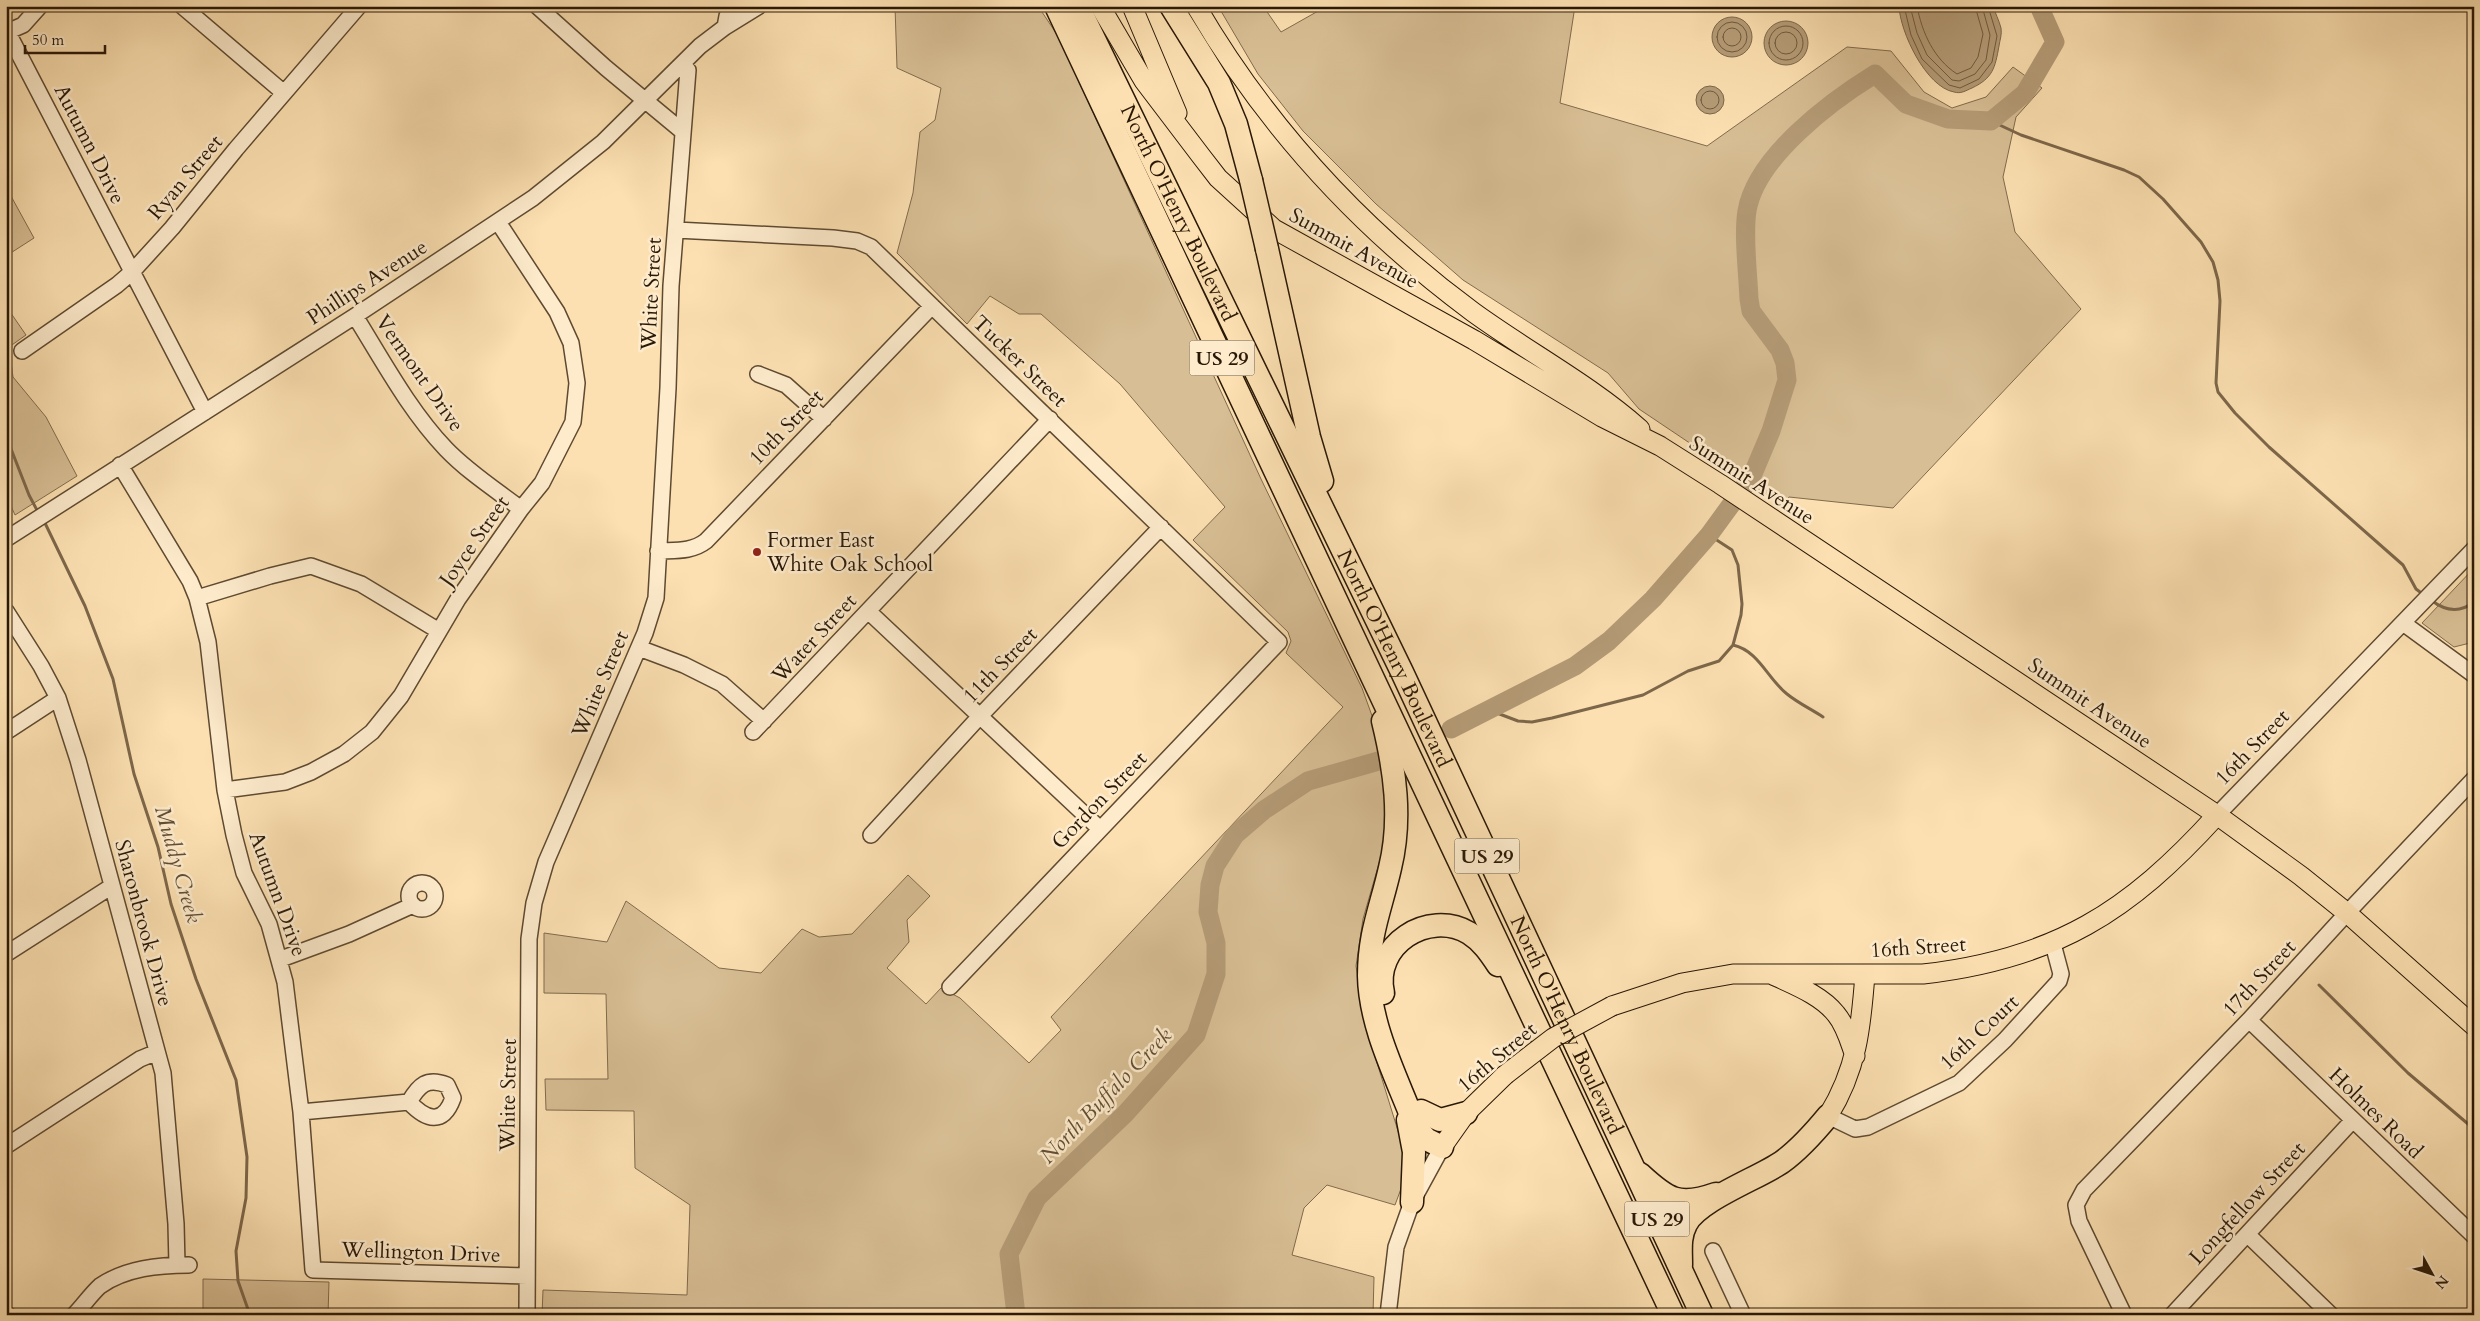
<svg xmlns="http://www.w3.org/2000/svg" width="2480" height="1321" font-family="Cardo,serif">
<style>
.green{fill:#d8be94;stroke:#816b4d}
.water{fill:#b59c77;stroke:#7d674a}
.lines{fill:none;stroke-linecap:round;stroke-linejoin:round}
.shore{stroke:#705a3e;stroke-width:1}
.stream{stroke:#7d674a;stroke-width:3}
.river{stroke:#b59c77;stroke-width:19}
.minor-casing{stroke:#5e4a31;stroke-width:18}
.major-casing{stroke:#2a1806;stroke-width:21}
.highway-casing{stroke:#2a1806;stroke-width:25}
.minor{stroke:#fdebcc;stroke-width:15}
.major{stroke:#fce0b1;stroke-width:19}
.highway{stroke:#fce0b1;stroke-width:22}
.major-bridge-casing{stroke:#2a1806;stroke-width:21;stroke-linecap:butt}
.highway-bridge-casing{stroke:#2a1806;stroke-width:25;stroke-linecap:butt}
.major-bridge{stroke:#fce0b1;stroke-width:19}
.highway-bridge{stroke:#fce0b1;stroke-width:22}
.poi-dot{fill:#8f2418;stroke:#fdebcc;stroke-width:2}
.labels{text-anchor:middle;stroke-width:5;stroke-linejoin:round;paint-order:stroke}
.shield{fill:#fdebcc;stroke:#695741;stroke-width:1}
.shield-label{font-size:20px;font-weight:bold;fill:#2a1806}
.street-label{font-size:21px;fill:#2a1806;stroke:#fdebcc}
.poi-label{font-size:21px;fill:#2a1806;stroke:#fdebcc;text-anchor:start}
.water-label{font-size:22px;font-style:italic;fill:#624d33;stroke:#fdebcc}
</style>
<rect width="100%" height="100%" fill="#fce0b1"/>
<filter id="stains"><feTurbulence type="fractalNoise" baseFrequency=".004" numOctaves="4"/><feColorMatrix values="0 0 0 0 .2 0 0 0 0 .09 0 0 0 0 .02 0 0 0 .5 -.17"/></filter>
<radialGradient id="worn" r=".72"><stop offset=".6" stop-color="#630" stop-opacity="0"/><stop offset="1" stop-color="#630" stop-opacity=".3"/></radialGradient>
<path class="green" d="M 895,6 L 1038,6 L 1058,36 L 1261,479 L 1362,688 L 1380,738 L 1388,832 L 1363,919 L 1356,966 L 1366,1027 L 1406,1157 L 1405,1178 L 1395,1205 L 1327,1185 L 1304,1208 L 1292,1255 L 1374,1277 L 1373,1315 L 542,1315 L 543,1290 L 687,1295 L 690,1205 L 635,1168 L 634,1111 L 546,1110 L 545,1079 L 608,1079 L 606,994 L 544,993 L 544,933 L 607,942 L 626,901 L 719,968 L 761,973 L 802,929 L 819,937 L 852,934 L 908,875 L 930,896 L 907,920 L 909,942 L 887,968 L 926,1004 L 941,988 L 960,998 L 1029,1063 L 1061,1030 L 1051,1017 L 1343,707 L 1286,653 L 1291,641 L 1288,632 L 1193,540 L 1225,507 L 1120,384 L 1041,314 L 1019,314 L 990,296 L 967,324 L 897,253 L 913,193 L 920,132 L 935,120 L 941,88 L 897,68 Z
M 1218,6 L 1263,6 L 1281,32 L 1327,6 L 1575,6 L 1560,103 L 1707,146 L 1847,47 L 1891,51 L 1924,92 L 1952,108 L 1986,97 L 2013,67 L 2042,88 L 2016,117 L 2003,177 L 2015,232 L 2081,309 L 1893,508 L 1789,497 L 1782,505 L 1639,409 L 1608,373 L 1463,280 L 1376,204 L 1303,131 L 1258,74 Z
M 6,187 L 34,238 L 6,256 Z
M 6,306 L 26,335 L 9,347 L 13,377 L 46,417 L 77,476 L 15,515 L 6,495 Z
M 2474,568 L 2474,642 L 2454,647 L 2422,623 Z
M 203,1279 L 329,1282 L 328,1315 L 203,1315 Z"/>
<path class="water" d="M 1899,6 L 1993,6 C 1995,13 1999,20 2001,28 C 2002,35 2000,39 1999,46 C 1995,68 1993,78 1972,88 C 1965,91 1961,94 1954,92 C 1926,87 1900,32 1899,6 Z
M1712 37a20 20 0 1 1 40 0a20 20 0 1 1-40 0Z
M1764 43a22 22 0 1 1 44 0a22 22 0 1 1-44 0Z
M1696 100a14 14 0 1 1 28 0a14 14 0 1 1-28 0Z"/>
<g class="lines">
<path class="shore" d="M 1904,6 L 1911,35 L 1922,59 L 1949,85 L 1960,88 L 1979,79 L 1992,62 L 1997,36 L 1988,6
M 1910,6 L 1917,33 L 1927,55 L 1952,80 L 1959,81 L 1975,74 L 1986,60 L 1990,35 L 1982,6
M 1917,6 C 1922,33 1934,59 1957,74 L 1971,68 L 1978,57 L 1983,34 L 1975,6
M1717 37a15 15 0 1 1 30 0a15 15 0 1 1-30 0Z
M1769 43a17 17 0 1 1 34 0a17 17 0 1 1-34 0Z
M1723 37a9 9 0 1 1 18 0a9 9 0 1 1-18 0Z
M1775 43a11 11 0 1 1 22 0a11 11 0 1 1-22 0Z
M1701 100a9 9 0 1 1 18 0a9 9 0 1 1-18 0Z"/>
<path class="stream" d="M 1991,121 L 2021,135 L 2124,170 L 2139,177 L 2163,199 L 2201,242 L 2213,262 L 2218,280 L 2220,301 L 2216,383 L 2218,392 L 2235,413 L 2269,447 L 2403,565 L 2416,589 L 2424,595
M 6,436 L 29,495 L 39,514
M 44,521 L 85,606 L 113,679 L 134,774 L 158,847 L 171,904 L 196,979 L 236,1080 L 247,1157 L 246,1198 L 236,1251 L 238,1281 L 250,1315
M 2431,600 C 2445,611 2460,613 2474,602
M 1733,645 C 1759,651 1767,678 1787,694 C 1798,703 1811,709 1823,717
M 1489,710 L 1518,721 L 1532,722 L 1552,718 L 1643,695 L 1688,671 L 1719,661 L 1733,645 L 1741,615 L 1742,604 L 1738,565 L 1732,550 L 1709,535
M 2319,985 L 2408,1073 L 2474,1129"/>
<path class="river" d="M 1451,729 L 1575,666 L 1609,641 L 1653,599 L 1709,535 L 1752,476 L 1771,431 L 1787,380 L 1785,363 L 1780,350 L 1751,311 L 1749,299 C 1748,273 1743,235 1747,211 C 1756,157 1831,101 1875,74 L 1906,104 L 1948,119 L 1991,121 L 2025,93 L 2055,42 L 2039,6
M 1016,1315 L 1009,1254 L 1037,1198 L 1125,1114 L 1196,1035 L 1216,974 L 1216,943 L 1208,912 L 1210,885 L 1215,866 L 1235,835 L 1264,810 L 1308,781 L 1382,760"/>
<defs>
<path id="minor" d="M 182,6 L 284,93
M 537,6 L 606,68 L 682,131
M 725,27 L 727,16 L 733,6
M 6,29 L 205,412
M 7,32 L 23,25 L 40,6
M 676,230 L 833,238 L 857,241 L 871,247 L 1279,642 L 950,987
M 355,316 C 383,361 409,410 446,449 C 468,472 496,490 521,509
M 22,351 L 117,285 L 132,272 L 172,228 L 236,149 L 359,6
M 758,374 L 786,385 L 824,419
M 120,465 L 190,581 L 197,598 L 208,642 L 225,790 L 234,835 L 244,873 L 269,924 L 285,982 L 301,1112 L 313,1270 L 527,1276
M 6,539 L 355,316 L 533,198 L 603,142 L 700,46 L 725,27 L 759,6
M 658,551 C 675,550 692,552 706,541 L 932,306
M 197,598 L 270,576 L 311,566 L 361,584 L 439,631
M 6,611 L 41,666 L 58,698 L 78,760 L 163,1073 L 176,1224 L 177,1265
M 868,611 L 1100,829
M 2403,623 L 2474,675
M 639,648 L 684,665 L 722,684 L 764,721
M 6,732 L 58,698
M 753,732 L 1050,419
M 225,790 L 285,782 L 311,772 L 344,754 L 372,732 L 401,696 L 458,599 L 521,509 L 542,483 L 573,422 L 577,383 L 571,343 L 557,312 L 498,222
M 2217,815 L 2474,549
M 871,835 L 981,715 L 1161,527
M409 896a13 13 0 1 1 26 0a13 13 0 1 1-26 0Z
M 6,954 L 112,886
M 281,959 L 349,934 L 413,905
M 2249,1020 L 2474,1236
M 301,1112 L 409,1102 C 419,1085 427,1077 447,1085 L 453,1098 C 443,1126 426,1120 409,1102
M 1828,1116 L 1855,1129 L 1868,1127 L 1959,1083 L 2005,1040 L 2059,981 L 2061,974 L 2053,944
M 6,1146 L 140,1059 L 157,1052
M 2248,1235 L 2331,1315
M 1713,1251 L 1743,1315
M 6,1314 L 8,1315
M 74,1315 C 83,1306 91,1294 100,1286 C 126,1268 159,1265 189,1265
M 527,1315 L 529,939 L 534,903 L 546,862 L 645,633 L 656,598 L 668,388 L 671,286 L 688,70 L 682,64
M 1388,1315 L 1396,1247 L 1412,1202 L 1442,1147
M 2124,1315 L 2079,1221 L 2076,1205 L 2084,1190 L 2249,1020 L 2347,913 L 2474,779
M 2172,1315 L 2353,1120"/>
<path id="major" d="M 1100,6 L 1144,81 L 1201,156 L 1218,178 L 1274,229 L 1474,340 L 1602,417 L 1660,446 L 1720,484 L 2217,815 L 2301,876 L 2347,913 L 2474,1026
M 1132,6 L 1177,113
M 1196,6 C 1266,126 1361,229 1473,312 C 1528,352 1589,384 1640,429
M 1773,975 C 1794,985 1821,995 1836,1014 C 1846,1026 1850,1042 1855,1056
M 1612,1006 L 1682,983 L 1733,974 L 1923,974 C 2055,959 2129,912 2217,815
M 1828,1116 C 1857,1069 1861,1028 1865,974
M 1442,1147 L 1466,1113 L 1505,1075"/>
<g id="highway">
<path d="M 1056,6 L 1673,1315"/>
<path id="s1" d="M 1078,6 L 1402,672 L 1702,1315"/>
<path d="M 1171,6 L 1219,83 L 1236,124 L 1251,180"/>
<path d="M 1267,249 L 1309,437 L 1322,481"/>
<path d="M 1383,721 C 1395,770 1402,819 1390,868 C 1381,908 1369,933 1369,976 C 1370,1028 1398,1080 1416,1128 L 1426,1139 L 1442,1147"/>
<path d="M 1383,993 C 1372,945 1428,909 1469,933 C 1482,941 1490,953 1498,965"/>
<path d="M 1421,1111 L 1440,1120 L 1466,1113"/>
<path d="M 1408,1120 L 1414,1152 L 1412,1202"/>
<path d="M 1640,1174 C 1668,1200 1679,1207 1716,1194"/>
<path d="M 1681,1265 C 1681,1250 1679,1237 1686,1224 C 1698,1200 1759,1178 1782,1162 C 1800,1149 1814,1133 1828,1116"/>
</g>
</defs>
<use href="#minor" class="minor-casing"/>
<use href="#major" class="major-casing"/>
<use href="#highway" class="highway-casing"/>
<use href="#minor" class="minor"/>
<use href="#major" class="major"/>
<use href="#highway" class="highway"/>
<defs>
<path id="major-bridge" d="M 1505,1075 L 1553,1038 L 1612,1006"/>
<path id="highway-bridge" d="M 1251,180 L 1267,249"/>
</defs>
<use href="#major-bridge" class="major-bridge-casing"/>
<use href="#highway-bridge" class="highway-bridge-casing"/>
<use href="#major-bridge" class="major-bridge"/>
<use href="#highway-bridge" class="highway-bridge"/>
</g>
<circle class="poi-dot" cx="757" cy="552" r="5"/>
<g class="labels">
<g class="shield">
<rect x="1189.5" y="340.5" width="65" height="35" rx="4"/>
<rect x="1454.5" y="838.5" width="65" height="35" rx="4"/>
<rect x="1624.5" y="1201.5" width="65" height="35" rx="4"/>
</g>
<g class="shield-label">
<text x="1222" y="365">US 29</text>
<text x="1487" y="863">US 29</text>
<text x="1657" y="1226">US 29</text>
</g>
<g class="street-label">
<text transform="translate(90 144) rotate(63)" y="7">Autumn Drive</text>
<text transform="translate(185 177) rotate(-50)" y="7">Ryan Street</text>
<text dy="7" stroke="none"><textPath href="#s1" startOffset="230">North O'Henry Boulevard</textPath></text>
<text transform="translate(1354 248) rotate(29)" y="7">Summit Avenue</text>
<text transform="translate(367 282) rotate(-33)" y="7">Phillips Avenue</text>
<text transform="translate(651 294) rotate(-87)" y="7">White Street</text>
<text transform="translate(1020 361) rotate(44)" y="7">Tucker Street</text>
<text transform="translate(420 373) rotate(55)" y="7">Vermont Drive</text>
<text transform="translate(786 427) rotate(-46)" y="7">10th Street</text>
<text transform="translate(1752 480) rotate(33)" y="7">Summit Avenue</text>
<text transform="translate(474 541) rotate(-55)" y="7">Joyce Street</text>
<text transform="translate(814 638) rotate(-47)" y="7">Water Street</text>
<text dy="7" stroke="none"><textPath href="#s1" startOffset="725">North O'Henry Boulevard</textPath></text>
<text transform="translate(1000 665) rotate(-46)" y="7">11th Street</text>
<text transform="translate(600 684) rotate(-67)" y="7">White Street</text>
<text transform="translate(2090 703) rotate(34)" y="7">Summit Avenue</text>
<text transform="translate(2252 747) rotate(-46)" y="7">16th Street</text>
<text transform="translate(1099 800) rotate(-46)" y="7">Gordon Street</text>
<text transform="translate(278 894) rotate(70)" y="7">Autumn Drive</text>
<text transform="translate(144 923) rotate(75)" y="7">Sharonbrook Drive</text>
<text transform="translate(1918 947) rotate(-4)" y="7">16th Street</text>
<text transform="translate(2259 978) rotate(-47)" y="7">17th Street</text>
<text dy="7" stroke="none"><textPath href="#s1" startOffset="1130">North O'Henry Boulevard</textPath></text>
<text transform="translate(1979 1032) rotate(-43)" y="7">16th Court</text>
<text transform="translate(1497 1057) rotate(-40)" y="7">16th Street</text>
<text transform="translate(508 1095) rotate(-89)" y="7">White Street</text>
<text transform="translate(2376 1113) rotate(44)" y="7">Holmes Road</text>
<text transform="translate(2247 1203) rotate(-47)" y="7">Longfellow Street</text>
<text transform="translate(421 1252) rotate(2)" y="7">Wellington Drive</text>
</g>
<g class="poi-label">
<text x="767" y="547">Former East<tspan x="767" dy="24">White Oak School</tspan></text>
</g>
<g class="water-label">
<text transform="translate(179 864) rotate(74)" y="8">Muddy Creek</text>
<text transform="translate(1105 1095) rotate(-46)" y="8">North Buffalo Creek</text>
</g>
</g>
<rect width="2480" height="1321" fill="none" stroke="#fce0b1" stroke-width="25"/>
<rect x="8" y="8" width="2465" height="1306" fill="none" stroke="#2a1806" stroke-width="2.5"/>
<rect x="12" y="12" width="2455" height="1296" fill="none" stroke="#2a1806"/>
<g transform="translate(2432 1274) rotate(130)" stroke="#fdebcc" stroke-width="4" paint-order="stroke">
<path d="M0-4L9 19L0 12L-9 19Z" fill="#2a1806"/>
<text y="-8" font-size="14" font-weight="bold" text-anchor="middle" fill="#2a1806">N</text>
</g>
<path d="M25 45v8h80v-8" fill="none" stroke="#2a1806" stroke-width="2.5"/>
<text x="32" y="45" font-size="15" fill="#2a1806" stroke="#fdebcc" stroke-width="4" paint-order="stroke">50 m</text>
<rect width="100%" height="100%" filter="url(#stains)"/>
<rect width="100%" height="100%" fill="url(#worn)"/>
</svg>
